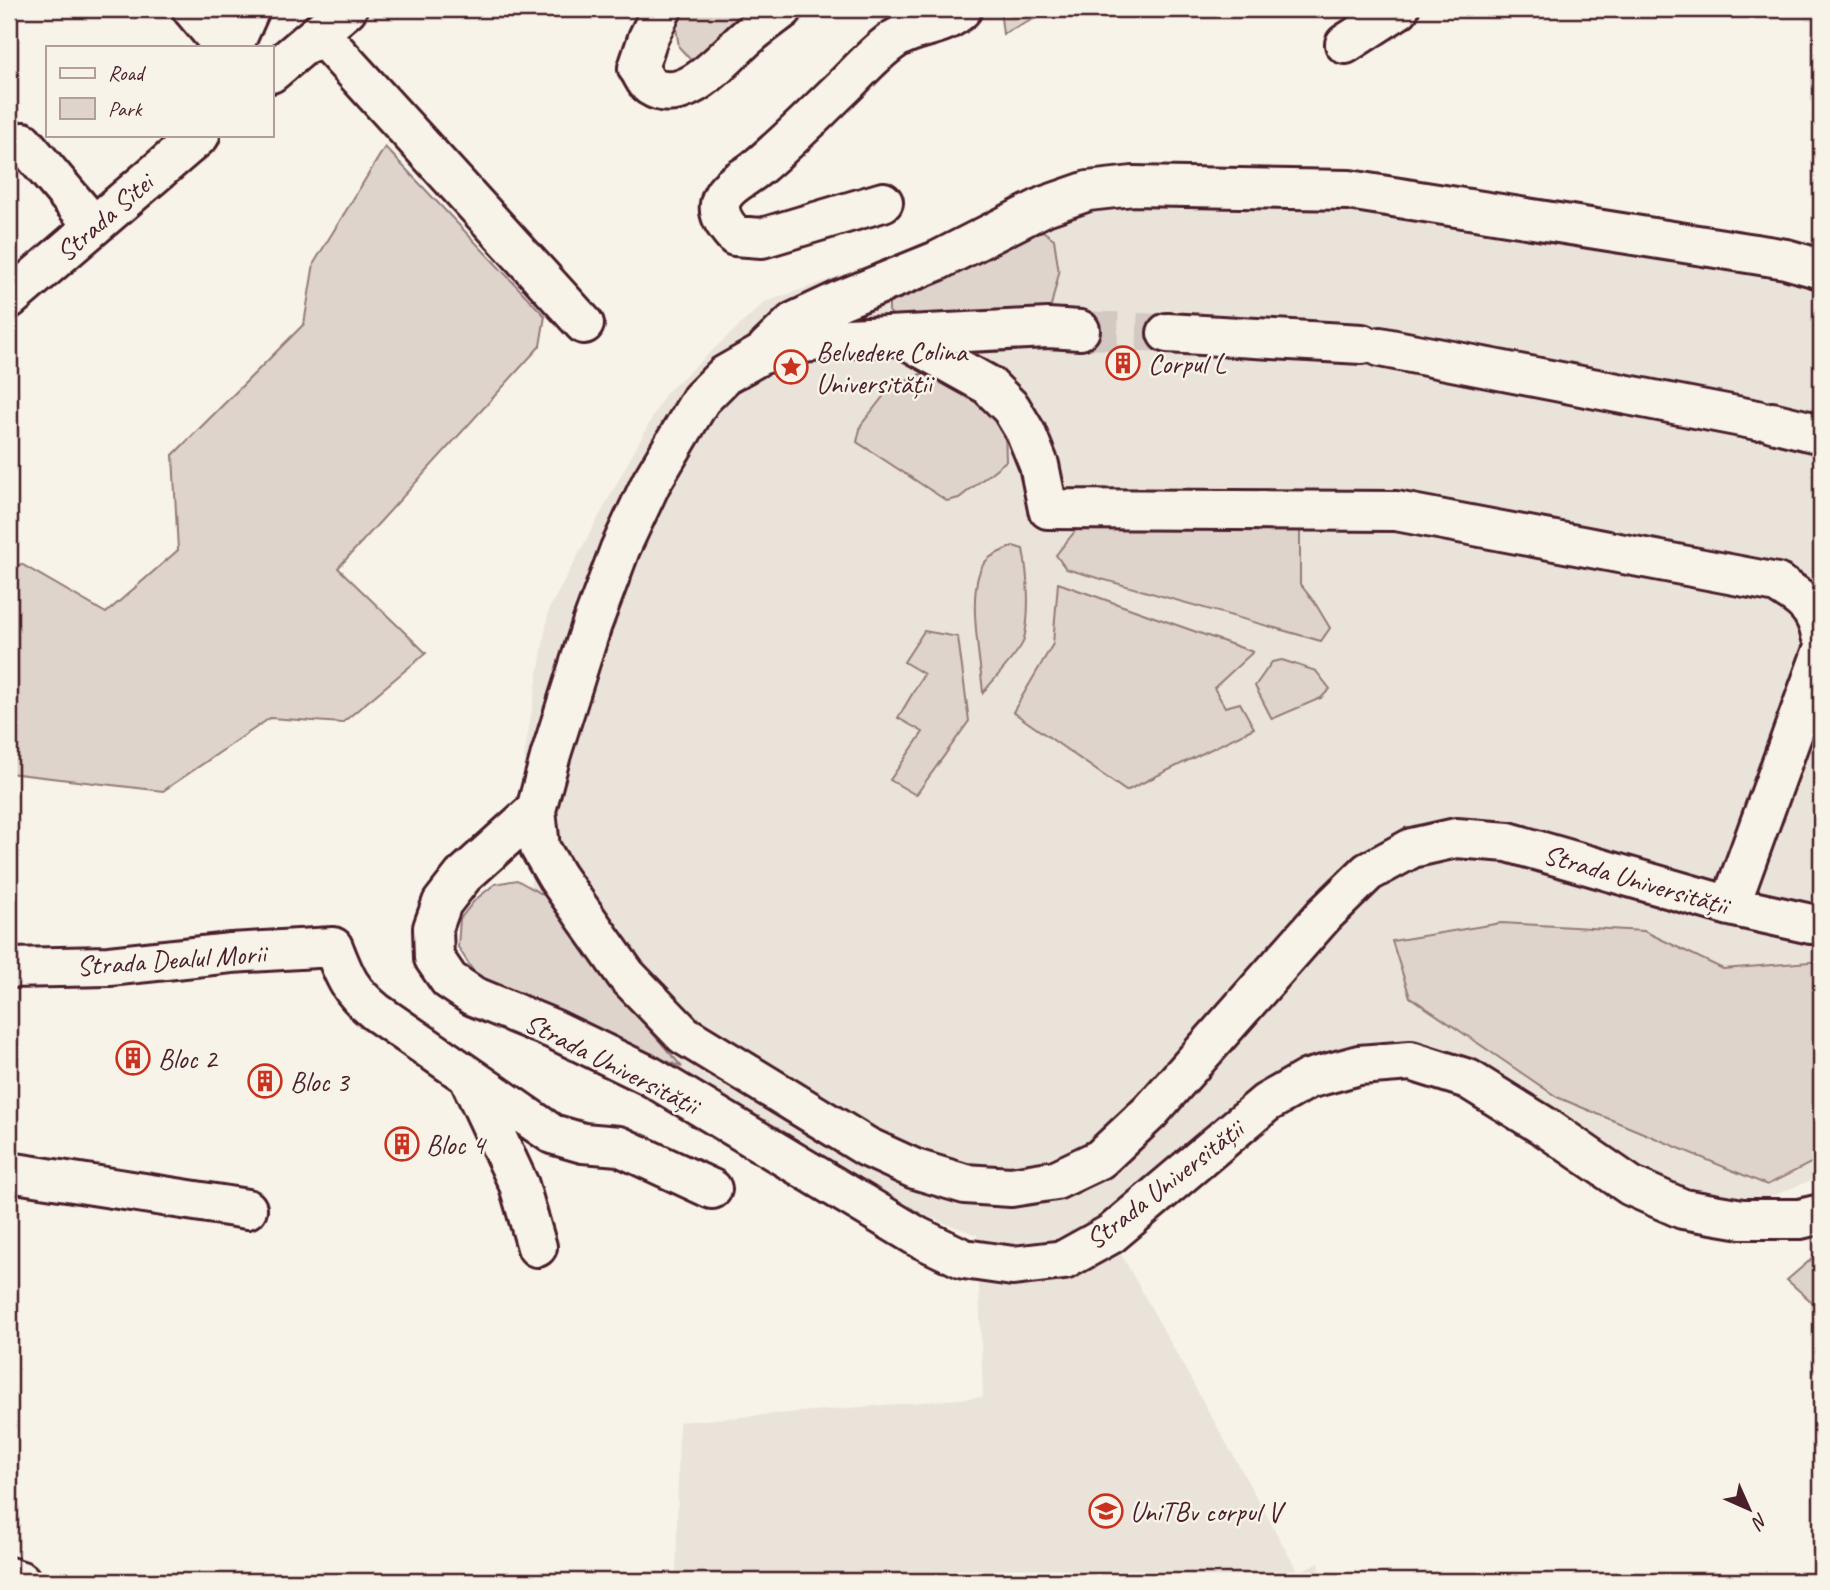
<svg xmlns="http://www.w3.org/2000/svg" width="1830" height="1590" font-family="Caveat,sans-serif">
<style>
.built{fill:#eae3da}
.green{fill:#ded4cc;stroke:#947a7c;stroke-width:2}
.lines{fill:none;stroke-linecap:round;stroke-linejoin:round}
.minor-tunnel{stroke:#d4c9c2;stroke-width:38;stroke-dasharray:38 19;stroke-linecap:butt}
.minor-casing{stroke:#4a1f2b;stroke-width:44}
.minor{stroke:#f7f3e8;stroke-width:38}
.labels{text-anchor:middle;stroke-width:5;stroke-linejoin:round;paint-order:stroke}
.street-label{font-size:28px;fill:#4a1f2b;stroke:#f7f3e8}
.poi-label{font-size:28px;fill:#4a1f2b;stroke:#f7f3e8;text-anchor:start}
</style>
<rect width="100%" height="100%" fill="#f7f3e8"/>
<filter id="ink" filterUnits="userSpaceOnUse"><feTurbulence type="fractalNoise" baseFrequency=".0143" numOctaves="2"/><feDisplacementMap in="SourceGraphic" scale="14" xChannelSelector="R" yChannelSelector="G"/><feConvolveMatrix kernelMatrix="1 2 1 2 8 2 1 2 1" color-interpolation-filters="sRGB"/></filter>
<g filter="url(#ink)">
<path class="built" d="M 1088,174 L 1821,261 L 1821,1176 L 1760,1201 L 1681,1190 L 1602,1147 L 1525,1094 L 1323,1057 L 1194,1135 L 1100,1216 L 1298,1572 L 1319,1562 L 1322,1581 L 676,1581 L 679,1422 L 983,1397 L 977,1235 L 926,1216 L 859,1185 L 652,1057 L 594,990 L 530,885 L 549,817 L 524,757 L 549,609 L 665,394 L 765,302 L 886,260 Z"/>
<path class="green" d="M 673,9 L 778,9 L 696,66 L 679,47 Z
M 1000,9 L 1054,9 L 1003,34 Z
M 385,147 L 545,316 L 540,346 L 338,568 L 426,653 L 342,723 L 270,718 L 163,791 L 9,773 L 9,572 L 21,564 L 106,613 L 178,550 L 173,455 L 304,324 L 314,263 Z
M 1034,225 L 1054,239 L 1059,273 L 1049,314 L 901,326 L 889,311 L 889,296 Z
M 920,374 L 976,394 L 1005,429 L 1006,461 L 959,498 L 947,501 L 857,442 L 861,425 L 889,389 Z
M 1093,524 L 1300,531 L 1300,584 L 1315,603 L 1330,628 L 1321,641 L 1066,569 L 1056,555 L 1076,530 Z
M 1013,546 L 1023,549 C 1028,575 1031,617 1023,642 C 1019,653 992,681 983,693 C 981,662 963,580 988,559 C 995,553 1005,550 1013,546 Z
M 1058,583 L 1253,652 L 1214,688 L 1225,707 L 1240,703 L 1254,728 L 1126,791 L 1013,712 L 1053,644 Z
M 924,631 L 958,637 L 969,721 L 916,795 L 890,780 L 923,732 L 898,718 L 924,674 L 904,662 Z
M 1282,660 L 1316,671 L 1330,689 L 1321,698 L 1272,719 L 1255,686 L 1272,662 Z
M 517,880 L 554,901 L 607,981 L 682,1067 L 638,1050 L 475,974 L 458,947 L 460,919 L 475,900 L 495,884 Z
M 1501,923 L 1644,931 L 1723,969 L 1821,961 L 1821,1158 L 1767,1185 L 1557,1097 L 1410,997 L 1392,941 Z
M 1821,1251 L 1821,1310 L 1787,1280 Z"/>
<g class="lines">
<path class="minor-tunnel" d="M 1080,330 L 1167,333"/>
<defs>
<path id="minor" d="M 192,9 L 224,47
M 662,9 L 648,38 L 638,68 C 642,73 645,82 650,86 C 684,108 723,59 745,39 C 757,28 770,19 783,9
M 319,33 L 584,324
M 1345,44 L 1399,9
M 233,47 L 250,9
M 271,73 L 347,9
M 23,142 L 94,226
M 883,202 L 762,238 L 735,236 C 726,226 715,213 722,198 C 728,184 747,177 758,167 C 787,143 813,116 840,90 C 858,73 874,53 895,39 C 917,25 943,28 962,9
M 9,299 L 200,135
M 1080,330 L 1048,328 L 848,338 L 796,344 L 760,355 L 725,375 L 701,399 L 651,483 L 620,549 L 592,624 L 551,754 L 536,810 L 540,848 L 557,877 L 626,975 L 684,1035 L 867,1147 L 915,1169 L 965,1184 L 1011,1187 L 1056,1180 L 1100,1159 L 1150,1112 L 1324,915 L 1368,872 L 1412,848 L 1456,838 L 1508,842 L 1730,906 L 1811,924 L 1821,924
M 1167,333 L 1362,344
M 900,336 L 988,385 L 1011,408 L 1026,433 L 1039,465 L 1048,509 L 1396,511 L 1777,583 C 1801,598 1815,606 1821,635
M 1380,347 L 1757,420
M 767,348 L 794,322 L 841,300 L 937,261 L 1045,206 L 1088,191 L 1133,186 L 1349,190 L 1786,259 L 1821,269
M 1772,422 L 1821,434
M 536,810 L 463,876 L 442,903 L 433,928 L 434,958 L 449,980 L 473,996 L 553,1029 L 650,1076 L 918,1237 L 964,1259 L 1013,1266 L 1064,1260 L 1111,1234 L 1266,1103 L 1308,1079 L 1359,1065 L 1411,1061 L 1468,1079 L 1547,1128 L 1631,1186 L 1683,1209 L 1742,1219 L 1800,1219 L 1821,1214
M 1730,906 L 1821,655
M 9,968 L 109,966 L 231,953 L 333,947 C 345,978 350,991 376,1012 L 552,1134 L 583,1143 L 619,1146 L 712,1189
M 470,1080 L 519,1185 L 537,1247
M 9,1172 L 247,1209
M 9,1577 L 21,1581"/>
</defs>
<use href="#minor" class="minor-casing"/>
<use href="#minor" class="minor"/>
</g>
</g>
<defs>
<symbol id="building-ring" viewBox="-11 -11 22 22"><circle r="9.5" fill="#f7f3e8" stroke="#c8321e" stroke-width="1.5"/><path d="M-4-6H4V6H1V3H-1V6H-4ZM-2.5-4.3h1.7v1.8h-1.7ZM.8-4.3h1.7v1.8H.8ZM-2.5-1h1.7V.8h-1.7ZM.8-1h1.7V.8H.8Z" fill="#c8321e"/></symbol>
<symbol id="sight-ring" viewBox="-11 -11 22 22"><circle r="9.5" fill="#f7f3e8" stroke="#c8321e" stroke-width="1.5"/><path d="M0-6L1.8-2.2L6-1.7L2.9 1.2L3.7 5.4L0 3.3L-3.7 5.4L-2.9 1.2L-6-1.7L-1.8-2.2Z" fill="#c8321e"/></symbol>
<symbol id="university-ring" viewBox="-11 -11 22 22"><circle r="9.5" fill="#f7f3e8" stroke="#c8321e" stroke-width="1.5"/><path d="M0-5L7-2L0 1L-7-2ZM-4 1L0 2.5L4 1V4Q0 6-4 4Z" fill="#c8321e"/></symbol>
</defs>
<g fill-rule="evenodd">
<use href="#building-ring" x="1104" y="344" width="38" height="38"/>
<use href="#sight-ring" x="772" y="348" width="38" height="38"/>
<use href="#building-ring" x="114" y="1039" width="38" height="38"/>
<use href="#building-ring" x="246" y="1062" width="38" height="38"/>
<use href="#building-ring" x="383" y="1125" width="38" height="38"/>
<use href="#university-ring" x="1087" y="1492" width="38" height="38"/>
</g>
<g class="labels">
<g class="street-label">
<text transform="translate(104 217) rotate(-41)" y="10">Strada Sitei</text>
<text transform="translate(1636 879) rotate(16)" y="10">Strada Universității</text>
<text transform="translate(171 959) rotate(-4)" y="10">Strada Dealul Morii</text>
<text transform="translate(612 1063) rotate(27)" y="10">Strada Universității</text>
<text transform="translate(1164 1184) rotate(-38)" y="10">Strada Universității</text>
</g>
<g class="poi-label">
<text x="816" y="361">Belvedere Colina<tspan x="816" dy="32">Universității</tspan></text>
<text x="1148" y="373">Corpul L</text>
<text x="158" y="1068">Bloc 2</text>
<text x="290" y="1091">Bloc 3</text>
<text x="426" y="1154">Bloc 4</text>
<text x="1130" y="1521">UniTBv corpul V</text>
</g>
</g>
<rect width="1830" height="1590" fill="none" stroke="#f7f3e8" stroke-width="35"/>
<rect x="18" y="18" width="1795" height="1555" fill="none" stroke="#4a1f2b" stroke-width="2.5" filter="url(#ink)"/>
<rect x="46" y="46" width="228" height="91" fill="#f7f3e8" stroke="#b29e9c" stroke-width="2"/>
<rect x="60" y="68" width="35" height="10" fill="#f7f3e8" stroke="#b29e9c" stroke-width="2"/>
<text x="108" y="80" font-size="21" fill="#4a1f2b">Road</text>
<rect x="60" y="98" width="35" height="21" fill="#ded4cc" stroke="#b29e9c" stroke-width="2"/>
<text x="108" y="116" font-size="21" fill="#4a1f2b">Park</text>
<g transform="translate(1749 1509) rotate(135)" stroke="#f7f3e8" stroke-width="5" paint-order="stroke">
<path d="M0-5L12 26L0 18L-12 26Z" fill="#4a1f2b"/>
<text y="-10" font-size="19" font-weight="bold" text-anchor="middle" fill="#4a1f2b">N</text>
</g>
</svg>
